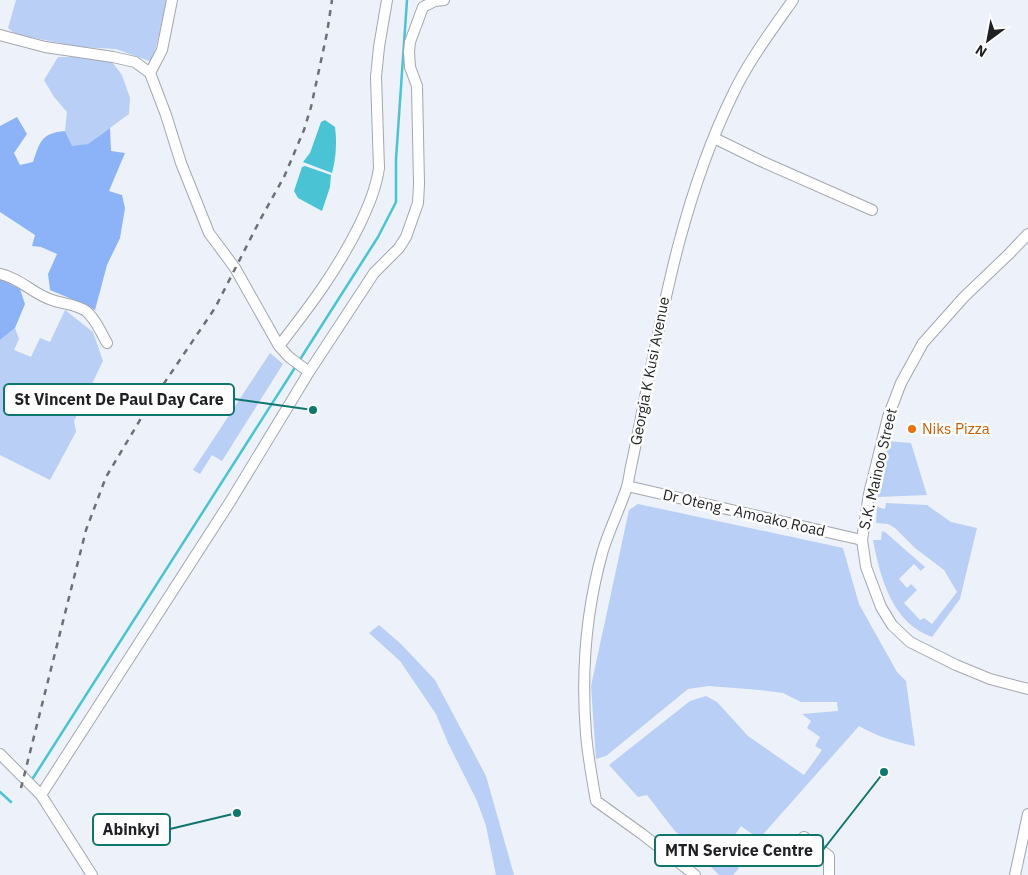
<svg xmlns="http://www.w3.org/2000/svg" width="1028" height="875" font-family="'IBM Plex Sans',sans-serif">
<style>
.green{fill:#b9cff5}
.forest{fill:#8cb3f8}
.water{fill:#4ac3d4}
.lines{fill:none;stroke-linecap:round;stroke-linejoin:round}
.stream{stroke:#4ac3d4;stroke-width:2.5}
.minor-casing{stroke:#a3a7af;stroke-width:12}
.minor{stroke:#fff;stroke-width:10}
.rail{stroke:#6d7075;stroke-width:2.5;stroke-dasharray:6 6;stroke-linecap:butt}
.food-dot{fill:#e8710a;stroke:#fefefe;stroke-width:2}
.labels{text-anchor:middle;stroke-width:5;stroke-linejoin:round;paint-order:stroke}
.street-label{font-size:15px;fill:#1f2023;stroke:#fefefe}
.food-label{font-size:15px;fill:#c56008;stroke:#fefefe;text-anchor:start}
.leader{fill:none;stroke:#0f766e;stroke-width:2}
.callout-dot{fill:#0f766e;stroke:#fefefe;stroke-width:2}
.callout{fill:#fefefe;stroke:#0f766e;stroke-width:2}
.callout-label{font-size:16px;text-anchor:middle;font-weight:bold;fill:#1f2023}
</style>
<rect width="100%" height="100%" fill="#edf1f9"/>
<path class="green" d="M 16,0 L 168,0 L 152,62 L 116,49 L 79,47 L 15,34 L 8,28 Z
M 58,57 L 95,57 L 112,62 L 122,75 L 130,98 L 129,114 L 88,144 L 72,147 L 65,131 L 67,112 L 54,97 L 44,80 Z
M 65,310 L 93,332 L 103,361 L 74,421 L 76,432 L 50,480 L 0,455 L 0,340 L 15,328 L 19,339 L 14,350 L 31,357 L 40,338 L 50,342 Z
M 270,353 L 283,364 L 222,461 L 212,455 L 200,474 L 193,470 Z
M 886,441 L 911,443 L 927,495 L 878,497 L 878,488 Z
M 886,503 L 927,505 L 951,522 L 977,528 L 960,599 L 932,637 C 892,623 880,577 873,540 L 881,540 L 882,531 L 885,532 L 925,567 L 921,571 L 914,564 L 899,579 L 907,588 L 911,584 L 917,590 L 904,603 L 920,620 L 924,618 L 932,624 L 957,592 L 944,570 L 915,548 L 895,528 L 888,524 L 876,523 L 877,507 L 885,509 Z
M 638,504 L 843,548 L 859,604 L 897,672 L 906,681 L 915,746 C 895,742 876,736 859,726 L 759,839 L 741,826 L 722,854 L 739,868 L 733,875 L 719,875 L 674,830 L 647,795 L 638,797 L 609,765 L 690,701 L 706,696 L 717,702 L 748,736 L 804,775 L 822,750 L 815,746 L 820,737 L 807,728 L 811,721 L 802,714 L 838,711 L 837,702 L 801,702 L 783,693 L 760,690 L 709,686 L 688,689 L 606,756 L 596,759 L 591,686 L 629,510 Z
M 379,625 L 401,644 L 435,680 L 486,776 L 514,875 L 496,875 L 486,826 L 477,801 L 448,743 L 436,714 L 400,661 L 369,633 Z"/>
<path class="forest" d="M 17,117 L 27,134 L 14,153 L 20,165 L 33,162 C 40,142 41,133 65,131 L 72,146 L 88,144 L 110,128 L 111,151 L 125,153 L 109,191 L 122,195 L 125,208 L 120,238 L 107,265 L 95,310 L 86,305 L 50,290 L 48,274 L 57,254 L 41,247 L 32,246 L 35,235 L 0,212 L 0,126 Z
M 0,279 L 20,289 L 25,304 L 15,328 L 0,340 Z"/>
<path class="water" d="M 325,120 L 335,127 C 337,142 336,158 332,173 L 303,162 L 310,153 L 321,122 Z
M 305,166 L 331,175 L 330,187 L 322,211 L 298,198 L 294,191 L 302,167 Z"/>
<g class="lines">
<path class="stream" d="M 299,361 L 378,237 L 396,202 L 396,159 L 407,0
M 33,778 L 296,366
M 0,792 L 11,802"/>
<defs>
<path id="minor" d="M 0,35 L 45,47 L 113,57 L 135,62 L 150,73 L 166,115 L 181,163 L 209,233 L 235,268 L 279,346 L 289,357 L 309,372
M 150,73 L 162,50 L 172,0
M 714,138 L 761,161 L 872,210
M 1028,234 L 1009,254 L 964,297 L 923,343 L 901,383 L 888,417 L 869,494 L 862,540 L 866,567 L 881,607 L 892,625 L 910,642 L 956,665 L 990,679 L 1028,689
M 0,274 C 20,278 33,294 52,300 C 63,304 76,304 86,311 C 96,319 101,333 107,343
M 279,346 C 310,306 336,272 359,226 C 368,207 376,189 379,168 L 376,77 L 379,47 L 387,0
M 627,486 L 862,540
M 0,754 L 41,795 L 92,875
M 41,795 L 230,502 L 309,372 L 374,273 L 399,248 L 406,237 L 418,203 L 419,184 L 417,86 L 410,67 L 409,52 L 410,42 L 423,7 L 435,1 L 444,0
M 804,837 L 829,856 L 829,875
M 695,875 L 642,834 L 596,801 C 592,779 588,757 586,734 C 581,672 586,610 603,550 C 610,528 620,508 627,487 C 629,479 630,470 632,462 C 658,338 676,211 732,96 C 748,62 771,31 793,0
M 1015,875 L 1028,814"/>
</defs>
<use href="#minor" class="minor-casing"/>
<use href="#minor" class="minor"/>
<path class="rail" d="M 21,788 L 86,530 L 106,477 L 146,410 L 215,308 L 260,220 L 284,177 L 304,130 L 311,107 L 327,33 L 332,0"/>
</g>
<circle class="food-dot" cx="912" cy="429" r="5"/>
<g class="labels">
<g class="street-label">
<text transform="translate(650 371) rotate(-79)" y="5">Georgia K Kusi Avenue</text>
<text transform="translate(878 469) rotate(-77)" y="5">S.K. Mainoo Street</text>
<text transform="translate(744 513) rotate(13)" y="5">Dr Oteng - Amoako Road</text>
</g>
<g class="food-label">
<text x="922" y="434">Niks Pizza</text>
</g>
</g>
<path class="leader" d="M313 410L234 399M237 813L170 829M884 772L823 850"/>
<g class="callout-dot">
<circle cx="313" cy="410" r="5"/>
<circle cx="237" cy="813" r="5"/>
<circle cx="884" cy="772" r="5"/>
</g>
<g class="callout">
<rect x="4" y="384" width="230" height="31" rx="5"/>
<rect x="93" y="814" width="77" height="31" rx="5"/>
<rect x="655" y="835" width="168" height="31" rx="5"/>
</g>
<g class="callout-label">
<text x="119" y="405">St Vincent De Paul Day Care</text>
<text x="131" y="835">Abinkyi</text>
<text x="739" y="856">MTN Service Centre</text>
</g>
<g transform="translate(988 40) rotate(212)" stroke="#fefefe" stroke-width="4" paint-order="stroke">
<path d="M0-4L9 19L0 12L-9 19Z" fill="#1f2023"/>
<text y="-8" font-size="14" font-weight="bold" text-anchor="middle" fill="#1f2023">N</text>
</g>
</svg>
